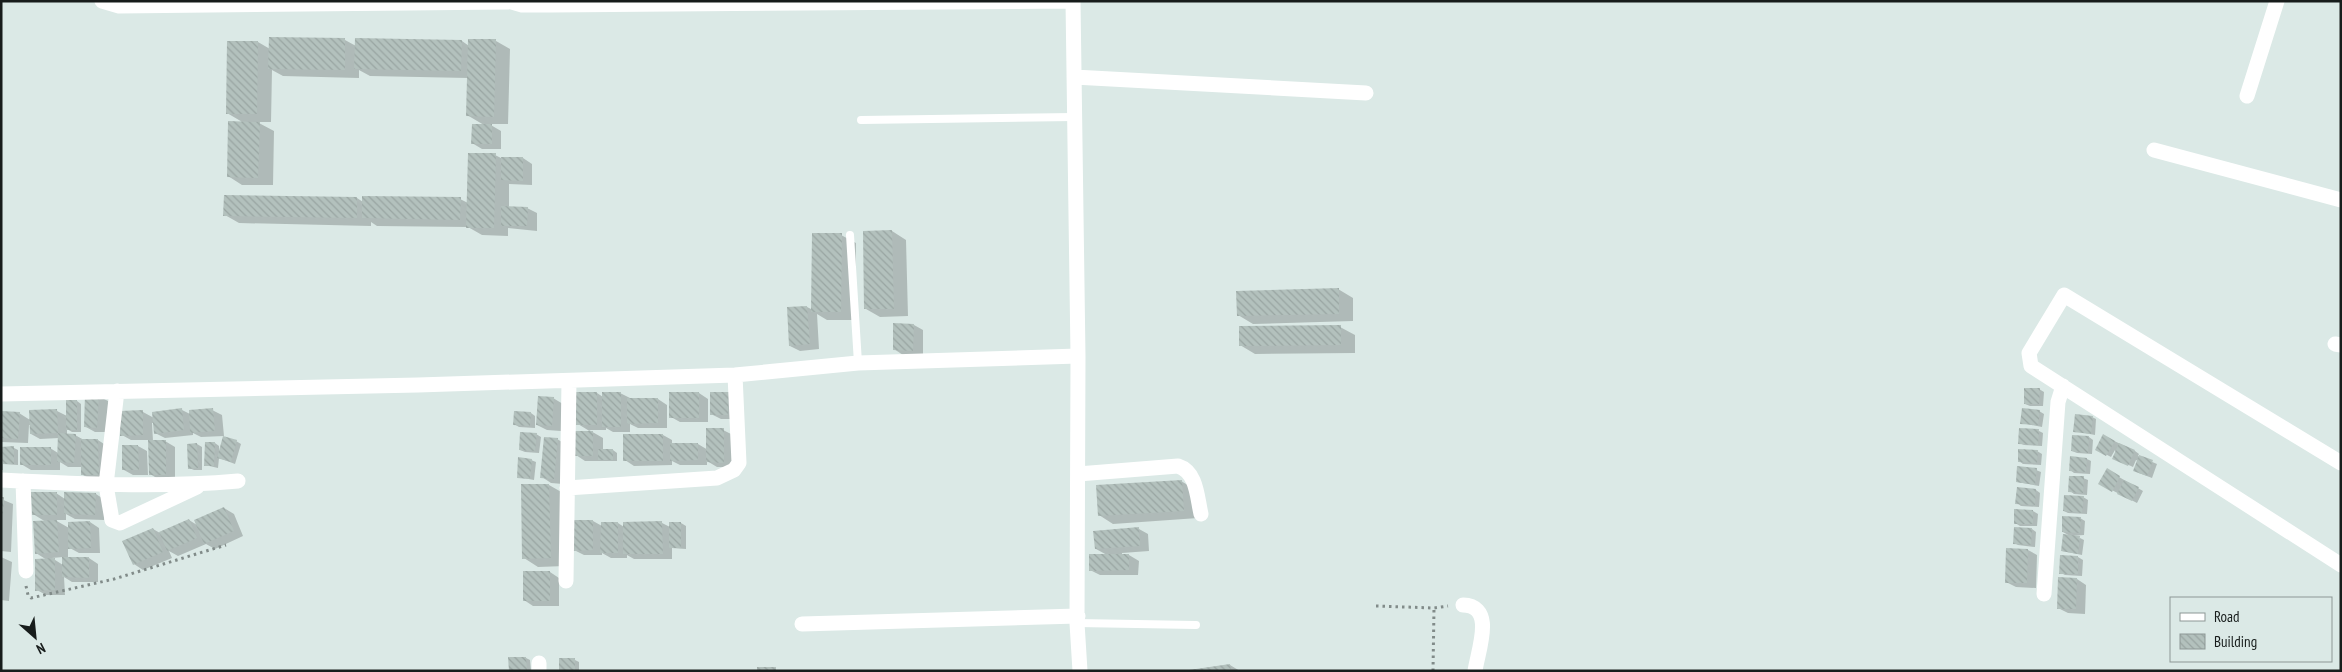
<svg xmlns="http://www.w3.org/2000/svg" width="2342" height="672" font-family="'PT Sans Narrow',sans-serif">
<style>
.shadow{fill:#0003;fill-rule:evenodd}
.building{fill:url(#building-back-hatch)}
.lines{fill:none;stroke-linecap:round;stroke-linejoin:round}
.path{stroke:#818b89;stroke-width:3;stroke-dasharray:2.5 4;stroke-linecap:butt}
.lane{stroke:#fff;stroke-width:8}
.street{stroke:#fff;stroke-width:15}
</style>
<defs>
<pattern id="building-back-hatch" width="6" height="6" patternUnits="userSpaceOnUse" patternTransform="scale(1.25)"><rect width="6" height="6" fill="#b3c1bd"/><path d="M-1 5l2 2M0 0l6 6M5-1l2 2" fill="none" stroke="#99a5a2"/></pattern>
</defs>
<rect width="100%" height="100%" fill="#dbe9e6"/>
<path class="shadow" d="M 270,38 L 345,40 L 356,46 L 462,41 L 469,46 L 469,40 L 496,41 L 510,49 L 508,124 L 489,124 L 501,131 L 501,149 L 482,149 L 472,143 L 484,125 L 467,115 L 468,78 L 370,76 L 359,70 L 359,78 L 283,76 L 272,70 L 271,122 L 257,122 L 274,131 L 273,185 L 242,185 L 228,176 L 244,123 L 227,113 L 229,42 L 258,42 L 270,49 Z
M 495,155 L 501,158 L 523,158 L 532,164 L 532,185 L 509,184 L 509,207 L 527,208 L 537,213 L 537,231 L 508,228 L 508,236 L 482,235 L 468,227 L 377,226 L 371,222 L 371,226 L 239,223 L 225,215 L 357,198 L 363,202 L 460,199 L 468,203 Z
M 892,231 L 906,240 L 908,316 L 880,317 L 866,309 L 864,232 Z
M 841,235 L 856,243 L 855,320 L 827,320 L 817,314 L 819,349 L 800,351 L 790,346 L 807,307 L 813,310 Z
M 1338,289 L 1353,298 L 1353,321 L 1253,324 L 1238,315 Z
M 914,325 L 923,330 L 923,355 L 903,355 L 894,349 Z
M 1340,327 L 1355,335 L 1355,353 L 1255,354 L 1240,345 Z
M 2039,389 L 2044,392 L 2043,406 L 2030,406 L 2025,404 Z
M 597,393 L 603,397 L 620,393 L 630,398 L 658,399 L 667,405 L 667,428 L 638,428 L 630,424 L 630,432 L 613,432 L 606,428 L 606,430 L 589,430 L 603,438 L 603,450 L 613,450 L 617,453 L 617,461 L 585,461 L 576,455 L 591,432 L 578,424 Z
M 699,393 L 708,399 L 708,422 L 680,422 L 671,417 Z
M 728,393 L 738,419 L 721,419 L 711,414 Z
M 98,396 L 108,401 L 107,432 L 95,432 L 86,427 Z
M 553,398 L 563,404 L 561,431 L 547,430 L 537,425 Z
M 77,401 L 81,404 L 81,432 L 72,432 L 67,429 L 67,435 L 75,435 L 84,440 L 98,440 L 107,446 L 108,480 L 92,480 L 83,475 L 82,467 L 68,467 L 60,462 L 60,470 L 31,470 L 21,464 L 50,448 L 58,453 L 59,438 L 40,439 L 31,434 L 31,425 L 29,425 L 28,443 L 1,442 L 1,412 L 19,413 L 30,420 L 30,412 L 57,411 L 67,416 Z
M 182,410 L 190,414 L 212,410 L 222,415 L 224,436 L 201,437 L 193,433 L 193,435 L 165,438 L 155,433 L 154,423 L 152,423 L 153,441 L 165,441 L 175,447 L 175,480 L 160,480 L 150,474 L 150,440 L 131,440 L 122,435 L 143,412 L 154,418 Z
M 2039,411 L 2044,414 L 2042,427 L 2021,423 Z
M 516,412 L 531,413 L 535,416 L 535,428 L 519,427 L 514,424 Z
M 2092,417 L 2096,419 L 2095,435 L 2074,431 Z
M 723,430 L 733,435 L 733,467 L 717,467 L 707,461 L 707,465 L 680,465 L 672,461 L 672,465 L 634,466 L 625,460 L 663,435 L 672,440 L 672,444 L 698,444 L 708,450 Z
M 2020,430 L 2039,431 L 2043,433 L 2042,446 L 2024,445 L 2019,443 Z
M 536,434 L 541,437 L 539,453 L 525,452 L 520,450 Z
M 2104,436 L 2135,451 L 2139,454 L 2138,456 L 2157,464 L 2152,478 L 2139,473 L 2138,461 L 2136,460 L 2133,467 L 2118,460 L 2115,450 L 2111,457 L 2096,449 Z
M 2089,437 L 2093,440 L 2092,454 L 2077,453 L 2072,451 Z
M 557,439 L 567,445 L 563,484 L 551,483 L 542,477 Z
M 236,441 L 241,444 L 235,464 L 219,458 L 218,468 L 205,465 L 215,443 L 219,446 L 219,453 Z
M 197,444 L 202,447 L 202,470 L 194,470 L 189,468 L 189,445 Z
M 1,445 L 3,448 L 14,448 L 18,450 L 18,465 L 3,464 L 3,470 L 1,470 Z
M 138,446 L 147,451 L 148,475 L 133,475 L 124,470 Z
M 2037,451 L 2042,454 L 2041,465 L 2023,464 L 2019,461 Z
M 2087,459 L 2091,461 L 2090,474 L 2074,473 L 2070,470 Z
M 531,460 L 536,462 L 534,480 L 518,477 Z
M 2036,470 L 2041,472 L 2039,486 L 2017,482 Z
M 2107,470 L 2143,491 L 2137,503 L 2100,484 Z
M 2083,478 L 2088,480 L 2087,495 L 2074,494 L 2070,491 Z
M 1181,481 L 1196,490 L 1198,518 L 1113,524 L 1099,515 Z
M 549,485 L 563,493 L 565,566 L 538,567 L 524,558 Z
M 2036,490 L 2040,493 L 2039,507 L 2021,506 L 2017,503 Z
M 56,493 L 65,499 L 96,494 L 105,500 L 104,520 L 75,519 L 66,514 L 66,520 L 55,520 L 69,528 L 90,522 L 99,528 L 100,553 L 79,553 L 68,547 L 68,558 L 89,558 L 98,564 L 98,582 L 72,582 L 64,577 L 65,595 L 46,595 L 37,590 L 47,560 L 36,553 L 46,522 L 33,514 ZM 63,557 L 63,565 L 52,558 Z
M 2083,497 L 2088,500 L 2087,514 L 2068,513 L 2064,511 Z
M 1,499 L 13,504 L 11,552 L 1,551 Z
M 224,508 L 234,514 L 243,536 L 215,549 L 206,544 L 178,556 L 169,551 L 172,558 L 143,570 L 134,564 L 153,529 L 160,533 L 189,520 L 197,525 Z
M 2016,511 L 2033,511 L 2038,514 L 2037,526 L 2020,526 L 2015,523 Z
M 2080,518 L 2085,521 L 2084,535 L 2070,536 L 2063,532 Z
M 593,521 L 602,526 L 618,523 L 624,527 L 624,523 L 662,523 L 670,527 L 670,523 L 681,523 L 686,526 L 686,549 L 672,548 L 672,559 L 634,559 L 627,555 L 627,558 L 611,558 L 602,553 L 602,555 L 584,555 L 574,550 Z
M 1139,529 L 1148,534 L 1149,551 L 1122,553 L 1122,555 L 1129,555 L 1139,561 L 1138,575 L 1100,575 L 1090,570 L 1107,555 L 1096,549 Z
M 2032,529 L 2036,532 L 2035,547 L 2018,545 L 2014,543 Z
M 2080,538 L 2084,540 L 2082,555 L 2062,551 Z
M 2028,550 L 2037,555 L 2036,588 L 2016,587 L 2006,582 Z
M 1,557 L 12,562 L 9,601 L 1,600 Z
M 2061,557 L 2078,557 L 2083,560 L 2082,576 L 2065,575 L 2061,573 Z
M 550,572 L 559,578 L 559,606 L 533,606 L 524,600 Z
M 2077,579 L 2086,585 L 2085,614 L 2068,613 L 2058,608 Z
M 526,658 L 530,660 L 531,671 L 510,671 Z
M 575,660 L 579,662 L 579,671 L 560,671 Z
M 1230,665 L 1240,671 L 1190,671 Z"/>
<path class="building" d="M 269,37 L 345,38 L 345,70 L 268,69 Z
M 355,38 L 462,40 L 461,71 L 354,69 Z
M 468,39 L 496,39 L 494,117 L 466,116 Z
M 227,41 L 258,41 L 257,114 L 226,114 Z
M 228,121 L 260,122 L 258,178 L 227,177 Z
M 472,124 L 492,124 L 492,144 L 471,144 Z
M 468,153 L 496,153 L 494,228 L 466,228 Z
M 501,157 L 523,157 L 523,181 L 501,180 Z
M 224,195 L 357,197 L 357,218 L 223,216 Z
M 362,196 L 461,197 L 460,220 L 362,218 Z
M 501,206 L 528,207 L 527,226 L 501,226 Z
M 892,230 L 894,309 L 864,309 L 863,231 Z
M 812,233 L 842,233 L 841,312 L 811,312 Z
M 1339,288 L 1339,314 L 1237,316 L 1236,291 Z
M 807,306 L 810,344 L 789,346 L 787,307 Z
M 893,323 L 914,324 L 913,351 L 893,350 Z
M 1341,325 L 1341,345 L 1239,346 L 1239,326 Z
M 2024,388 L 2040,388 L 2039,404 L 2024,404 Z
M 576,392 L 597,392 L 597,425 L 576,425 Z
M 602,392 L 621,392 L 621,427 L 602,427 Z
M 669,392 L 699,392 L 699,418 L 669,418 Z
M 710,392 L 729,392 L 728,415 L 710,415 Z
M 85,394 L 99,395 L 97,428 L 84,427 Z
M 538,396 L 554,397 L 552,426 L 536,425 Z
M 627,398 L 658,398 L 658,423 L 627,424 Z
M 66,400 L 77,400 L 77,430 L 66,430 Z
M 182,408 L 184,430 L 154,434 L 152,412 Z
M 213,408 L 215,431 L 190,433 L 189,410 Z
M 2022,408 L 2040,410 L 2038,425 L 2020,424 Z
M 57,409 L 58,433 L 30,434 L 29,410 Z
M 143,410 L 143,435 L 120,436 L 120,411 Z
M 1,411 L 20,412 L 18,439 L 1,438 Z
M 514,411 L 531,412 L 530,426 L 513,425 Z
M 2075,414 L 2093,416 L 2091,434 L 2073,432 Z
M 706,428 L 724,428 L 724,463 L 706,462 Z
M 2019,428 L 2039,429 L 2038,445 L 2018,444 Z
M 574,431 L 593,431 L 593,456 L 574,456 Z
M 520,432 L 537,433 L 535,451 L 519,450 Z
M 58,433 L 76,434 L 74,463 L 57,462 Z
M 623,434 L 663,434 L 663,461 L 623,461 Z
M 2103,434 L 2115,441 L 2106,456 L 2095,450 Z
M 2072,435 L 2089,436 L 2088,453 L 2071,451 Z
M 223,436 L 237,440 L 231,462 L 217,458 Z
M 544,437 L 558,438 L 554,479 L 540,478 Z
M 81,439 L 98,439 L 99,475 L 81,475 Z
M 148,440 L 166,440 L 166,475 L 149,475 Z
M 205,442 L 215,442 L 214,466 L 204,466 Z
M 197,443 L 198,468 L 188,469 L 187,444 Z
M 670,443 L 698,443 L 698,460 L 670,461 Z
M 2119,443 L 2135,450 L 2128,466 L 2112,459 Z
M 122,445 L 138,445 L 139,470 L 122,470 Z
M 14,446 L 14,464 L 1,464 L 1,447 Z
M 20,447 L 51,447 L 51,465 L 20,465 Z
M 598,449 L 613,449 L 613,460 L 598,460 Z
M 2018,449 L 2038,450 L 2037,463 L 2018,462 Z
M 2139,455 L 2153,460 L 2147,476 L 2133,471 Z
M 2070,456 L 2087,458 L 2086,472 L 2069,471 Z
M 518,457 L 532,459 L 530,479 L 517,478 Z
M 2017,466 L 2037,468 L 2035,485 L 2016,482 Z
M 2107,468 L 2120,476 L 2112,492 L 2098,484 Z
M 2069,476 L 2084,476 L 2083,493 L 2068,492 Z
M 1182,480 L 1184,511 L 1098,516 L 1096,485 Z
M 2124,480 L 2139,487 L 2132,501 L 2117,494 Z
M 521,484 L 549,484 L 551,558 L 522,559 Z
M 2017,487 L 2036,489 L 2035,505 L 2015,504 Z
M 31,492 L 57,492 L 57,515 L 32,515 Z
M 64,492 L 96,493 L 95,515 L 64,514 Z
M 2064,495 L 2084,496 L 2082,513 L 2063,511 Z
M 1,497 L 4,497 L 3,514 L 1,514 Z
M 224,507 L 234,531 L 204,544 L 194,520 Z
M 2014,509 L 2033,510 L 2033,524 L 2014,524 Z
M 2062,516 L 2081,517 L 2080,533 L 2062,532 Z
M 189,519 L 197,538 L 167,551 L 159,532 Z
M 57,520 L 59,552 L 35,554 L 33,521 Z
M 573,520 L 593,520 L 593,550 L 573,551 Z
M 90,521 L 91,548 L 68,549 L 68,522 Z
M 662,521 L 663,554 L 623,554 L 623,522 Z
M 601,522 L 618,522 L 618,553 L 600,553 Z
M 669,522 L 681,522 L 681,548 L 669,548 Z
M 1139,527 L 1140,546 L 1095,549 L 1093,531 Z
M 2014,527 L 2032,528 L 2031,545 L 2013,544 Z
M 153,528 L 163,552 L 133,565 L 122,541 Z
M 2063,534 L 2080,536 L 2078,554 L 2061,551 Z
M 2006,548 L 2028,549 L 2027,583 L 2005,583 Z
M 1089,554 L 1129,554 L 1129,570 L 1089,571 Z
M 2060,555 L 2078,556 L 2078,574 L 2059,574 Z
M 62,557 L 89,557 L 89,578 L 62,577 Z
M 55,558 L 55,590 L 35,591 L 35,559 Z
M 523,571 L 550,571 L 550,601 L 523,601 Z
M 2058,577 L 2077,578 L 2076,609 L 2057,609 Z
M 508,657 L 526,657 L 527,671 L 509,671 Z
M 559,658 L 575,658 L 575,671 L 559,671 Z
M 1230,664 L 1231,671 L 1189,671 L 1189,670 Z
M 757,667 L 776,667 L 776,671 L 757,671 Z"/>
<g class="lines">
<path class="path" d="M 26,586 L 28,595 L 31,598 L 114,579 L 226,545
M 1376,606 L 1434,608 L 1448,606
M 1433,671 L 1434,608"/>
<path class="lane" d="M 861,120 L 1074,117
M 850,235 L 858,363
M 1077,623 L 1196,625"/>
<path class="street" d="M 102,1 L 119,6 L 507,2
M 508,1 L 522,5 L 551,5 L 1067,1
M 1073,1 L 1078,356 L 1077,623 L 1080,671
M 1074,77 L 1366,93
M 2247,96 L 2277,1
M 2154,150 L 2341,200
M 2335,344 L 2341,345
M 117,391 L 106,485 L 112,520 L 120,523 L 197,487
M 1,394 L 418,385 L 735,375 L 858,363 L 1078,356
M 2341,463 L 2064,295 L 2029,353 L 2031,366 L 2341,565
M 1078,474 L 1178,466 C 1197,472 1197,497 1201,514
M 1,480 C 80,484 159,488 238,481
M 23,481 L 26,571
M 567,488 L 717,478 L 734,470 L 739,463 L 735,375
M 566,581 L 569,381
M 2044,594 L 2058,402 L 2063,386
M 1463,605 C 1496,606 1478,650 1475,671
M 802,624 L 1078,616
M 539,663 L 539,671"/>
</g>
<rect width="2342" height="672" fill="none" stroke="#171c1b" stroke-width="5"/>
<rect x="2170" y="597" width="162" height="65" fill="#dbe9e6" stroke="#8d9795"/>
<rect x="2180" y="613" width="25" height="8" fill="#ffffff" stroke="#8d9795"/>
<text x="2214" y="622" font-size="15" fill="#171c1b">Road</text>
<rect x="2180" y="634" width="25" height="15" fill="url(#building-back-hatch)" stroke="#8d9795"/>
<text x="2214" y="647" font-size="15" fill="#171c1b">Building</text>
<g transform="translate(35 637) rotate(153)" stroke="#dbe9e6" stroke-width="4" paint-order="stroke">
<path d="M0-4L9 19L0 12L-9 19Z" fill="#171c1b"/>
<text y="-8" font-size="14" font-weight="bold" text-anchor="middle" fill="#171c1b">N</text>
</g>
</svg>
